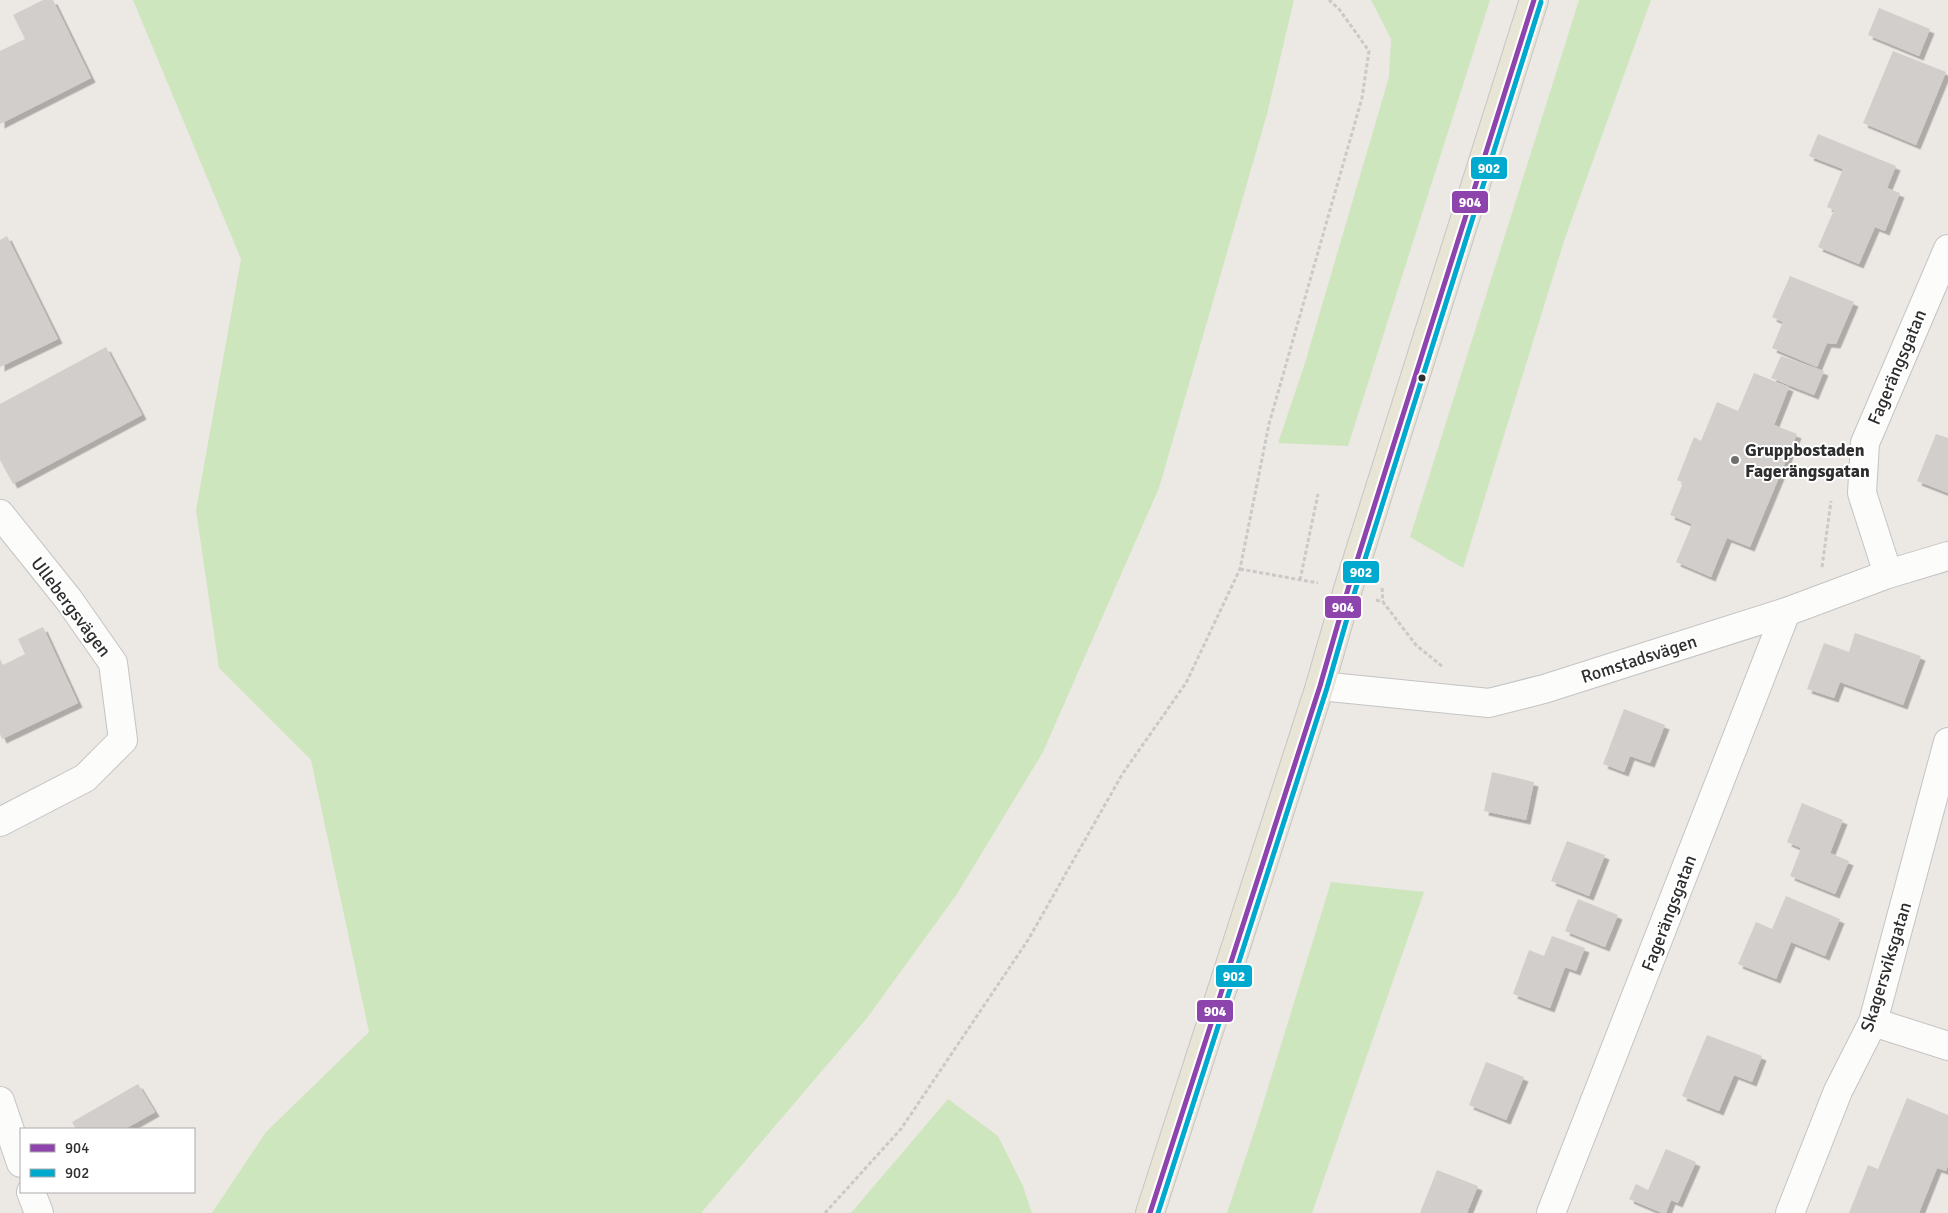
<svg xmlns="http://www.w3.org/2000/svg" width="1948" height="1213" font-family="Signika,sans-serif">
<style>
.green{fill:#cee6be}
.building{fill:#d1cecb;filter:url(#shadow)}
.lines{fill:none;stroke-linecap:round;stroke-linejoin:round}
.minor-casing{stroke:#c5c4c5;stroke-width:30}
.major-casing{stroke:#c6c5c4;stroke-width:30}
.path{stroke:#c9c9c8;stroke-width:3;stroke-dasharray:4 2.5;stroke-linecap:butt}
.minor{stroke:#fcfcfb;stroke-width:28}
.major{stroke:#e8e4d6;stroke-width:28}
.bus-1-casing{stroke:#fff;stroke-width:9}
.bus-2-casing{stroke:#fff;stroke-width:9}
.bus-1{stroke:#8e44ad;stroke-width:5}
.bus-2{stroke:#00a9ce;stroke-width:5}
.bus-dot{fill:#2e2e2e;stroke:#fff;stroke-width:2}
.poi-dot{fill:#706f6e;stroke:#fff;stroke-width:2}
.labels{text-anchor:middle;stroke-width:4;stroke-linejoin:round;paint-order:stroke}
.street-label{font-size:18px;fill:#2e2e2e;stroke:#fff}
.poi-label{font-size:18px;font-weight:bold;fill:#2e2e2e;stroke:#fff;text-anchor:start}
.line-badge{stroke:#fff;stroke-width:2}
.badge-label{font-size:14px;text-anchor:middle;font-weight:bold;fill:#fff}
</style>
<defs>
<filter id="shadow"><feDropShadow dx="4.5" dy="4.5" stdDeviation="0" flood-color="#0004"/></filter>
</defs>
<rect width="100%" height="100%" fill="#ece8e4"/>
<path class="green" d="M 133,0 L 1294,0 L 1267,114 L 1159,488 L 1043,752 L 957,894 L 867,1018 L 701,1213 L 212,1213 L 266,1132 L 369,1032 L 311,760 L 219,668 L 196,510 L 241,259 Z
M 1371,0 L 1490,0 L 1348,446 L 1278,443 L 1305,363 L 1389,77 L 1391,39 Z
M 1579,0 L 1651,0 L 1565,238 L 1463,568 L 1410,537 Z
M 1331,882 L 1424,892 L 1312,1213 L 1227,1213 L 1258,1120 Z
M 948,1099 L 998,1136 L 1023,1186 L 1032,1213 L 851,1213 Z"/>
<path class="building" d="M 43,0 L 53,0 L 91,78 L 0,124 L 0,51 L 25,39 L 13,15 Z
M 1879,8 L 1930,29 L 1919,56 L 1868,35 Z
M 1893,51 L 1946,72 L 1916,145 L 1863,123 Z
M 1818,134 L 1896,166 L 1887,188 L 1900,193 L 1885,231 L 1875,227 L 1859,264 L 1818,247 L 1834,210 L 1827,207 L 1843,169 L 1809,156 Z
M 7,236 L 58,339 L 0,367 L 0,240 Z
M 1790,276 L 1854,302 L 1836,344 L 1827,343 L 1817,367 L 1772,348 L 1783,322 L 1772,317 Z
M 106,347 L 142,415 L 13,484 L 0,460 L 0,404 Z
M 1781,356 L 1824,371 L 1814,395 L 1771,378 Z
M 1754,373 L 1789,387 L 1774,425 L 1797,434 L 1750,547 L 1727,538 L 1711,577 L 1676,562 L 1692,524 L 1670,515 L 1683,483 L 1677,480 L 1694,437 L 1701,441 L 1717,402 L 1738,411 Z
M 1936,434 L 1948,438 L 1948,493 L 1917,481 Z
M 43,627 L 78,703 L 2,739 L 0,734 L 0,659 L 3,665 L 25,654 L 18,639 Z
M 1855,633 L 1921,656 L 1903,705 L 1840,682 L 1834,698 L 1807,689 L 1824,643 L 1849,652 Z
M 1624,709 L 1665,725 L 1650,763 L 1630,756 L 1624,772 L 1603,764 Z
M 1492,772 L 1534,782 L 1526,820 L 1484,811 Z
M 1802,803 L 1843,820 L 1830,853 L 1849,861 L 1835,894 L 1790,876 L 1801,848 L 1787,842 Z
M 1567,841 L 1605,855 L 1589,896 L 1551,881 Z
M 1786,896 L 1840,919 L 1825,956 L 1791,942 L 1776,979 L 1738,964 L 1756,922 L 1772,929 Z
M 1578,899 L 1618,915 L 1605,947 L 1565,931 Z
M 1552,936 L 1585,948 L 1576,971 L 1565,967 L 1550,1008 L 1513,994 L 1529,950 L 1544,956 Z
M 1707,1035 L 1762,1056 L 1752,1082 L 1734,1075 L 1719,1111 L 1682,1096 Z
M 1486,1062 L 1524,1077 L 1506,1120 L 1469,1105 Z
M 138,1084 L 155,1112 L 125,1129 L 76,1129 L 72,1122 Z
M 1907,1098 L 1948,1115 L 1948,1165 L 1946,1171 L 1937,1168 L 1919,1213 L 1849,1213 L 1868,1165 L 1878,1169 Z
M 1666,1149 L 1696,1162 L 1678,1203 L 1671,1200 L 1666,1213 L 1662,1213 L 1629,1199 L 1636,1184 L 1648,1190 Z
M 1437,1170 L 1478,1186 L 1467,1213 L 1420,1213 Z"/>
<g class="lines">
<defs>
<path id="minor" d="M 0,514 L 69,600 L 113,663 L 123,740 L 85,778 L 0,822
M 1888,574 L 1862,493 L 1865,443 L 1948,249
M 1320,686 L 1489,703 L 1544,689 L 1786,612 L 1888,574 L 1948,556
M 1873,1022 L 1948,1046
M 0,1101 L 21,1163
M 31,1192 L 39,1213
M 1551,1213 L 1786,612
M 1790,1213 L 1838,1091 L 1873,1022 L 1948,742"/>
<path id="major" d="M 1150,1213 L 1320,686 L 1348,589 L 1534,0"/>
</defs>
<use href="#minor" class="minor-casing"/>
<use href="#major" class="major-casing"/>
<path class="path" d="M 1822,567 L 1831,501
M 1240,569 L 1318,583
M 1300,580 L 1318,494
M 1382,588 L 1383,602
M 1376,600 L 1383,602 L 1416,645 L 1443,667
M 825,1213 L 901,1129 L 1028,940 L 1123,773 L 1186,683 L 1240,569 L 1269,424 L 1362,98 L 1369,51 L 1339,9 L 1329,0"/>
<use href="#minor" class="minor"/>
<use href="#major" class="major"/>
<defs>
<path id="bus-1" d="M 1150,1213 L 1320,686 L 1348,589 L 1534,0"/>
<path id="bus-2" d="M 1158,1213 L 1327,688 L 1355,591 L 1541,2"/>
</defs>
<use href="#bus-1" class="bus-1-casing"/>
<use href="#bus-2" class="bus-2-casing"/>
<use href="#bus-1" class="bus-1"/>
<use href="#bus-2" class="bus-2"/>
</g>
<circle class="bus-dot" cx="1422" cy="378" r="4.5"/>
<circle class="poi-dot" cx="1735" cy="460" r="5"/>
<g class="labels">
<g class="street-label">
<text transform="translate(1897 367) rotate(-67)" y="6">Fagerängsgatan</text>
<text transform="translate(71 607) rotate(53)" y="6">Ullebergsvägen</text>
<text transform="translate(1639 659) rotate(-18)" y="6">Romstadsvägen</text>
<text transform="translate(1669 913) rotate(-69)" y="6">Fagerängsgatan</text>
<text transform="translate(1886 967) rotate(-73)" y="6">Skagersviksgatan</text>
</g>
<g class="poi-label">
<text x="1745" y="456">Gruppbostaden<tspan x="1745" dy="21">Fagerängsgatan</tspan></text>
</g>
</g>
<g class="line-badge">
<rect x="1470" y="156" width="38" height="24" rx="5" fill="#00a9ce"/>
<rect x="1451" y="190" width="38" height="24" rx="5" fill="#8e44ad"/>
<rect x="1342" y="560" width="38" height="24" rx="5" fill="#00a9ce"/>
<rect x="1324" y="595" width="38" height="24" rx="5" fill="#8e44ad"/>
<rect x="1215" y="964" width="38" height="24" rx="5" fill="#00a9ce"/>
<rect x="1196" y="999" width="38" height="24" rx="5" fill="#8e44ad"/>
</g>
<g class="badge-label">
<text x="1489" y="173">902</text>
<text x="1470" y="207">904</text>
<text x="1361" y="577">902</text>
<text x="1343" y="612">904</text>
<text x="1234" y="981">902</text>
<text x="1215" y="1016">904</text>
</g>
<rect x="20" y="1128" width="175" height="65" fill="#ffffff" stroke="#ababab"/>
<rect x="30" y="1144" width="25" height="8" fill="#8e44ad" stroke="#ababab"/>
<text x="65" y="1153" font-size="15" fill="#2e2e2e">904</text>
<rect x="30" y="1169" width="25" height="8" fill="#00a9ce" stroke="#ababab"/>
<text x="65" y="1178" font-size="15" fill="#2e2e2e">902</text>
</svg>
